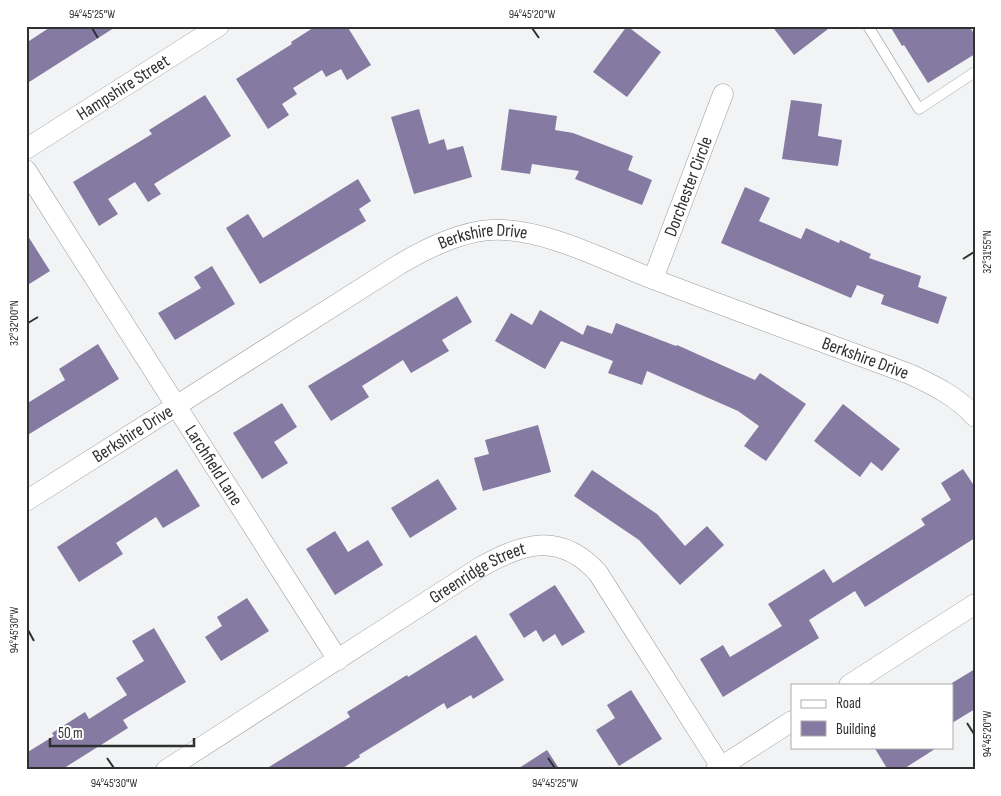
<svg xmlns="http://www.w3.org/2000/svg" width="1001" height="796" font-family="'Sofia Sans Condensed',sans-serif">
<style>
.building{fill:#847aa2}
.lines{fill:none;stroke-linecap:round;stroke-linejoin:round}
.service-casing{stroke:#9a9c9d;stroke-width:11}
.minor-casing{stroke:#9a9c9d;stroke-width:21}
.service{stroke:#fff;stroke-width:10}
.minor{stroke:#fff;stroke-width:20}
.ticks{fill:none;stroke:#2f3030;stroke-width:2}
.labels{text-anchor:middle;stroke-width:5;stroke-linejoin:round;paint-order:stroke}
.street-label{font-size:18px;fill:#2f3030;stroke:#fff}
.neatline{fill:none;stroke:#2f3030;stroke-width:2}
.ticks-label{font-size:12px;text-anchor:middle;fill:#2f3030}
</style>
<rect width="100%" height="100%" fill="#f1f3f4"/>
<path class="building" d="M 52,26 L 117,26 L 26,84 L 26,43 Z
M 316,26 L 347,26 L 371,65 L 347,80 L 341,69 L 326,77 L 322,70 L 293,88 L 297,94 L 282,104 L 289,115 L 268,129 L 236,79 L 292,44 L 291,42 Z
M 627,26 L 661,52 L 627,97 L 593,72 Z
M 772,26 L 832,26 L 794,55 Z
M 890,26 L 969,26 L 975,35 L 975,54 L 928,83 L 904,45 L 902,46 Z
M 205,95 L 231,136 L 154,184 L 161,194 L 148,202 L 135,182 L 108,199 L 118,214 L 99,226 L 73,182 L 152,134 L 149,130 Z
M 791,100 L 822,104 L 818,136 L 842,140 L 838,166 L 782,159 Z
M 419,109 L 429,144 L 444,139 L 447,150 L 463,146 L 472,177 L 414,194 L 391,117 Z
M 509,109 L 557,116 L 555,130 L 573,133 L 633,156 L 628,170 L 652,180 L 642,205 L 575,179 L 579,171 L 532,164 L 530,174 L 501,170 Z
M 358,179 L 371,201 L 359,209 L 366,221 L 260,284 L 226,228 L 248,214 L 263,238 Z
M 745,187 L 770,198 L 759,221 L 801,239 L 806,228 L 839,243 L 840,240 L 871,254 L 869,258 L 921,276 L 918,287 L 947,297 L 938,324 L 881,304 L 884,295 L 857,285 L 851,298 L 721,243 Z
M 26,233 L 50,271 L 26,286 Z
M 212,266 L 235,304 L 175,340 L 158,313 L 201,288 L 194,277 Z
M 457,296 L 472,322 L 442,340 L 449,351 L 411,373 L 403,360 L 362,386 L 369,397 L 331,421 L 308,386 Z
M 540,310 L 583,335 L 587,325 L 612,334 L 616,323 L 676,346 L 677,345 L 755,380 L 760,373 L 806,404 L 766,461 L 744,446 L 759,426 L 738,411 L 647,371 L 642,385 L 608,373 L 613,361 L 561,341 L 545,369 L 495,341 L 511,313 L 532,325 Z
M 98,344 L 119,379 L 26,436 L 26,404 L 65,380 L 59,369 Z
M 282,403 L 297,427 L 274,442 L 288,463 L 262,479 L 233,433 Z
M 843,404 L 900,449 L 882,471 L 871,462 L 860,477 L 814,441 Z
M 538,425 L 551,472 L 483,491 L 474,458 L 489,454 L 485,440 Z
M 177,469 L 200,506 L 163,528 L 156,517 L 116,543 L 123,554 L 79,582 L 57,547 Z
M 963,469 L 975,487 L 975,538 L 865,607 L 855,591 L 809,620 L 819,638 L 723,697 L 700,659 L 723,645 L 730,657 L 782,626 L 768,604 L 824,569 L 833,583 L 925,525 L 921,519 L 951,500 L 941,483 Z
M 592,470 L 657,514 L 685,546 L 707,526 L 724,545 L 680,585 L 639,540 L 574,496 Z
M 438,479 L 457,509 L 410,538 L 391,508 Z
M 335,531 L 348,552 L 368,540 L 383,565 L 335,595 L 306,549 Z
M 555,585 L 585,632 L 562,646 L 555,634 L 543,642 L 536,630 L 524,638 L 509,614 Z
M 247,598 L 269,631 L 221,661 L 205,637 L 222,626 L 217,617 Z
M 154,628 L 186,682 L 123,720 L 128,728 L 61,770 L 26,770 L 26,753 L 54,736 L 52,733 L 85,712 L 89,719 L 127,695 L 116,678 L 144,661 L 132,641 Z
M 476,635 L 504,680 L 473,699 L 471,695 L 447,709 L 444,703 L 359,755 L 360,757 L 340,770 L 264,770 L 350,717 L 347,712 L 407,675 L 408,677 Z
M 975,669 L 975,709 L 952,723 L 952,683 Z
M 631,690 L 662,739 L 619,766 L 596,730 L 615,718 L 607,705 Z
M 874,747 L 938,747 L 902,770 L 888,770 Z
M 547,750 L 560,770 L 516,770 Z"/>
<g class="lines">
<defs>
<path id="service" d="M 868,26 L 919,109 L 975,72"/>
<g id="minor">
<path id="s1" d="M 26,149 L 219,26"/>
<path id="s2" d="M 26,170 L 338,660"/>
<path id="s3" d="M 653,279 L 723,94"/>
<path id="s4" d="M 26,501 L 400,264 C 427,248 459,232 491,230 C 543,227 606,261 653,279 C 739,312 826,343 912,375 C 935,386 958,397 975,417"/>
<path d="M 849,685 L 975,604"/>
<path id="s5" d="M 166,770 L 479,568 C 522,543 560,531 598,573 L 723,770"/>
<path d="M 716,770 L 792,721"/>
</g>
</defs>
<use href="#service" class="service-casing"/>
<use href="#minor" class="minor-casing"/>
<use href="#service" class="service"/>
<use href="#minor" class="minor"/>
</g>
<path class="ticks" d="M 92,28 L 98,38M 532,28 L 539,38M 963,259 L 974,252M 28,323 L 38,317M 28,630 L 34,641M 967,723 L 974,734M 107,758 L 114,768M 548,758 L 555,768"/>
<g class="labels">
<g class="street-label">
<text dy="6" stroke="none"><textPath href="#s1" startOffset="115">Hampshire Street</textPath></text>
<text dy="6" stroke="none"><textPath href="#s3" startOffset="99">Dorchester Circle</textPath></text>
<text dy="6" stroke="none"><textPath href="#s4" startOffset="532">Berkshire Drive</textPath></text>
<text dy="6" stroke="none"><textPath href="#s4" startOffset="938">Berkshire Drive</textPath></text>
<text dy="6" stroke="none"><textPath href="#s4" startOffset="126">Berkshire Drive</textPath></text>
<text dy="6" stroke="none"><textPath href="#s2" startOffset="350">Larchfield Lane</textPath></text>
<text dy="6" stroke="none"><textPath href="#s5" startOffset="369">Greenridge Street</textPath></text>
</g>
</g>
<rect width="1001" height="796" fill="none" stroke="#ffffff" stroke-width="55"/>
<rect x="791" y="684" width="162" height="65" fill="#ffffff" stroke="#acacac"/>
<rect x="801" y="700" width="25" height="8" fill="#ffffff" stroke="#acacac"/>
<text x="836" y="708" font-size="15" fill="#2f3030">Road</text>
<rect x="801" y="721" width="25" height="15" fill="#847aa2" stroke="#acacac"/>
<text x="836" y="734" font-size="15" fill="#2f3030">Building</text>
<path d="M50 738v8h144v-8" fill="none" stroke="#2f3030" stroke-width="2.5"/>
<text x="58" y="738" font-size="15" fill="#2f3030" stroke="#ffffff" stroke-width="4" paint-order="stroke">50 m</text>
<rect x="28" y="28" width="946" height="740" class="neatline"/>
<g class="ticks-label">
<text x="92" y="18">94°45'25"W</text>
<text x="532" y="18">94°45'20"W</text>
<text transform="translate(987 252) rotate(-90)" y="4">32°31'55"N</text>
<text transform="translate(14 323) rotate(-90)" y="4">32°32'00"N</text>
<text transform="translate(14 630) rotate(-90)" y="4">94°45'30"W</text>
<text transform="translate(987 734) rotate(-90)" y="4">94°45'20"W</text>
<text x="114" y="787">94°45'30"W</text>
<text x="555" y="787">94°45'25"W</text>
</g>
</svg>
